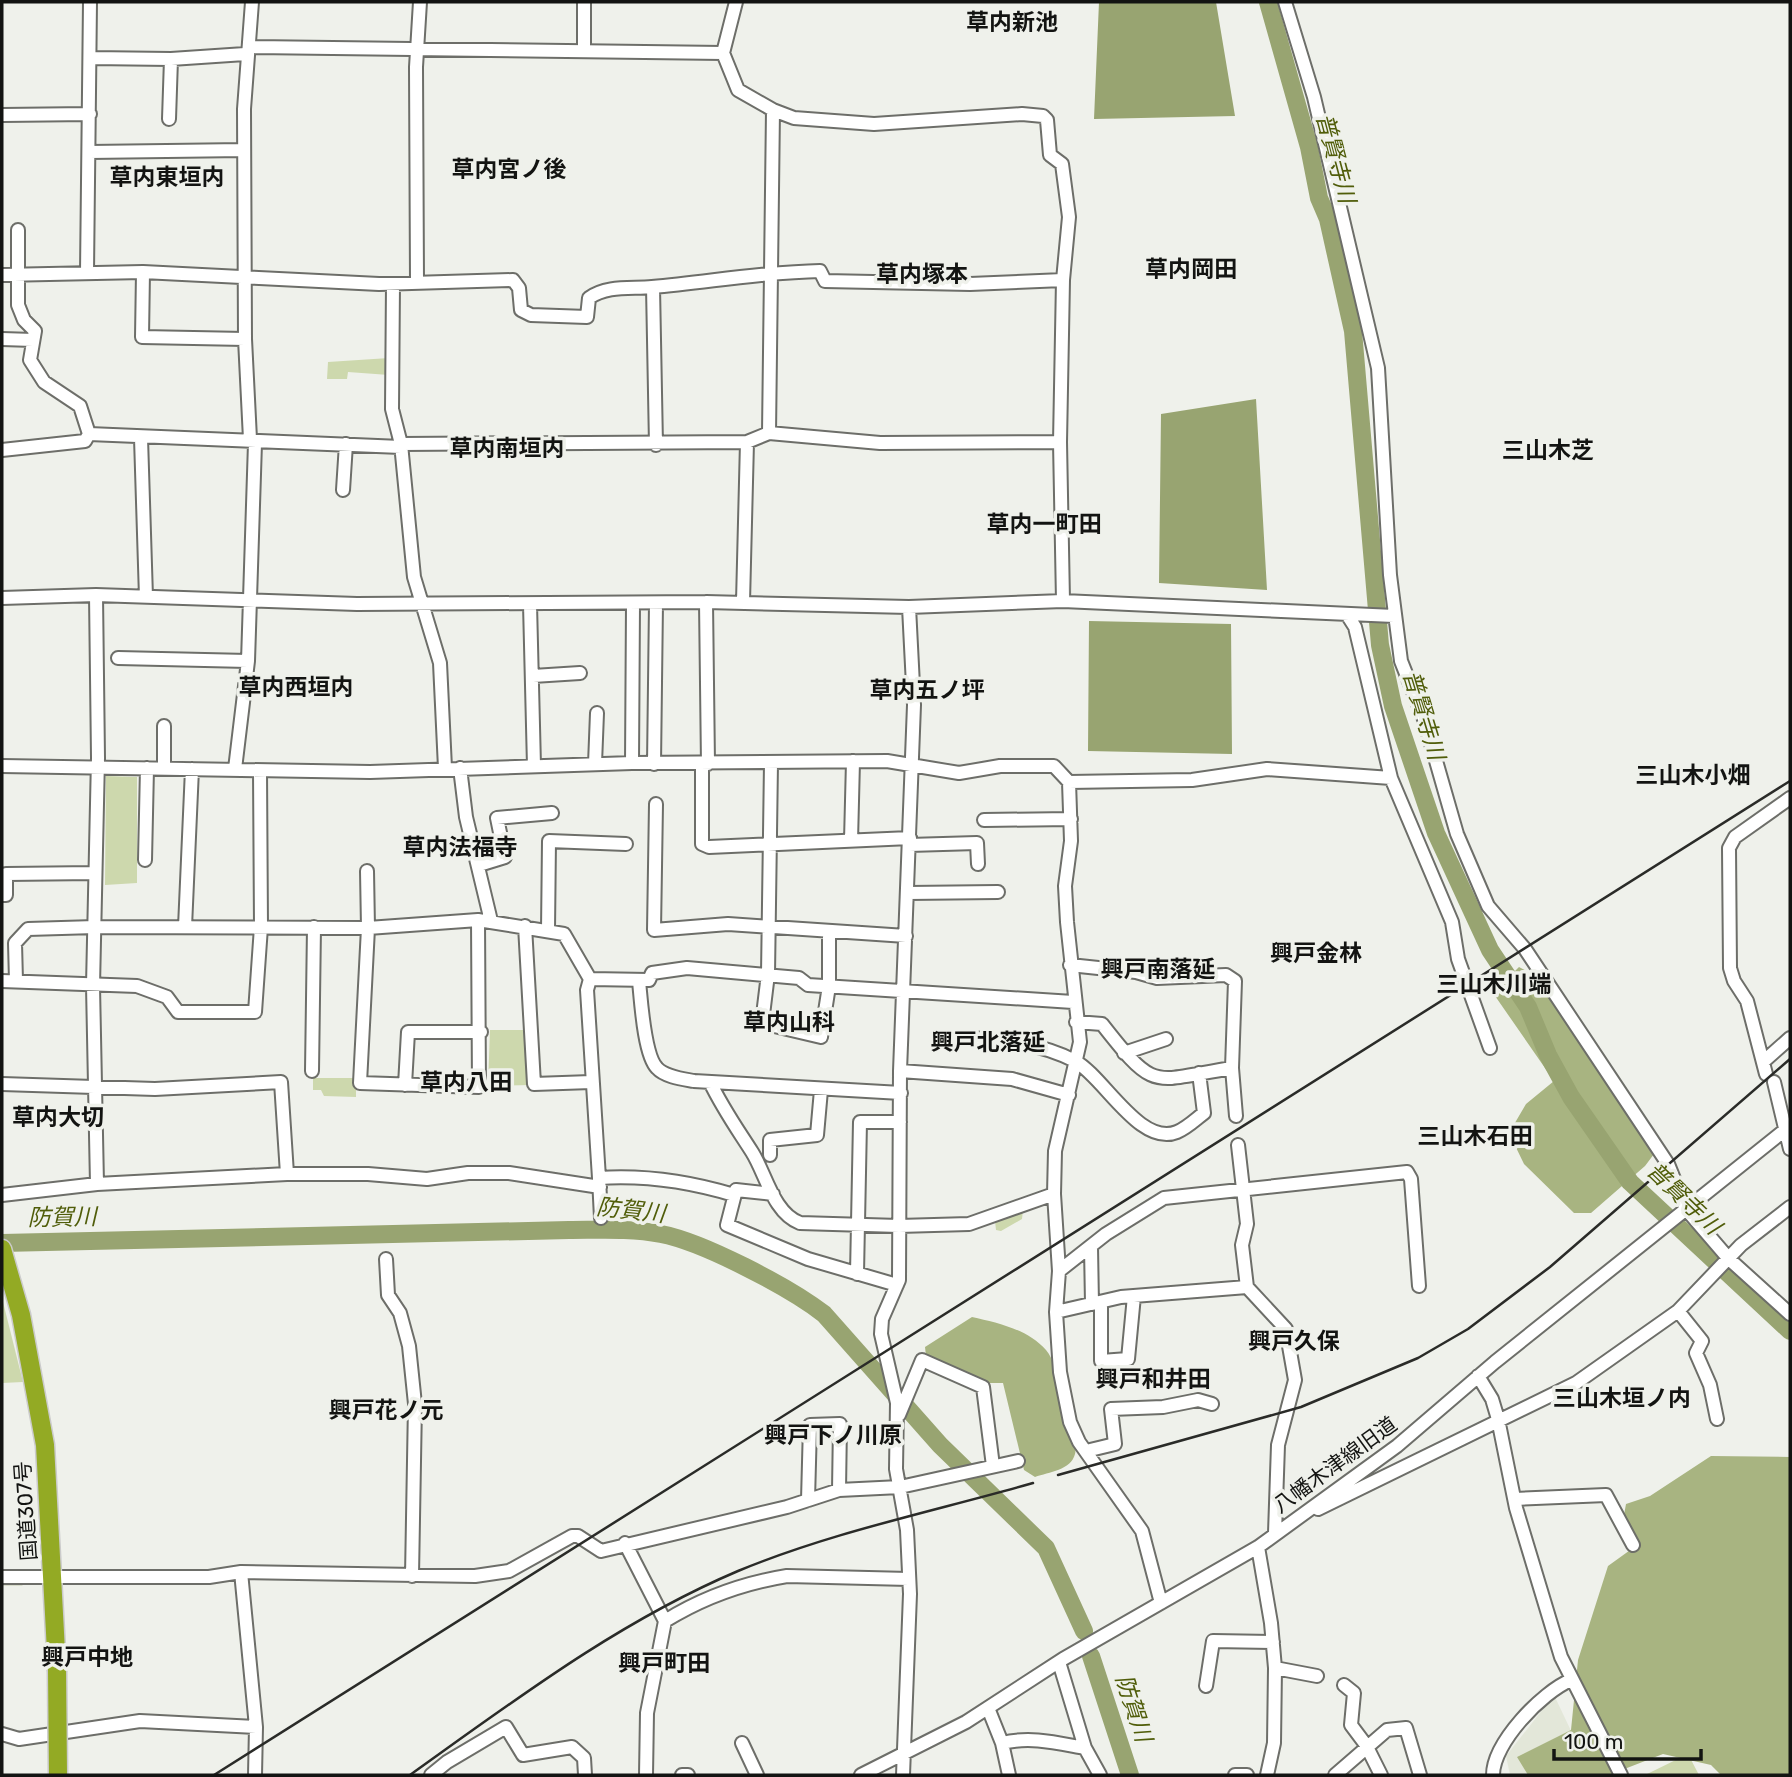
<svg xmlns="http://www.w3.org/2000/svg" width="1792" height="1777" font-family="Rubik,'Noto Sans JP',sans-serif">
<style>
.built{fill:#e3e7d9}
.green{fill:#cdd8ad}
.forest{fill:#a8b481}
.water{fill:#98a471}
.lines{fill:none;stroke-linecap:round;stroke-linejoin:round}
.stream{stroke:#98a471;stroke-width:2.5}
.river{stroke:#98a471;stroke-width:18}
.minor-casing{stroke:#6d6e69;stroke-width:16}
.highway-casing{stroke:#cbcbcb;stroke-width:21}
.minor{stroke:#fff;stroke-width:12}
.highway{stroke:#93aa24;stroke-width:18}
.rail{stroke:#2a2b28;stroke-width:2.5}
.highway-bridge-casing{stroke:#cbcbcb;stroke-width:21;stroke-linecap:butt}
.highway-bridge{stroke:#93aa24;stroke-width:18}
.labels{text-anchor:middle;stroke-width:7;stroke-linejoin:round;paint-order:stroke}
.street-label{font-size:21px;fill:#131412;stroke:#eff1eb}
.neighbourhood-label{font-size:23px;font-weight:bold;fill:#131412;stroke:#eff1eb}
.water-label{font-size:23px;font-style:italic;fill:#505d0a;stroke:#eff1eb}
</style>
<rect width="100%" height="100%" fill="#eff1eb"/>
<path class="built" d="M 1554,1695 L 1592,1775 L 1510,1775 L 1506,1756 Z"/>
<path class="green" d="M 389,358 L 389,375 L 348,372 L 347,379 L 327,379 L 328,362 Z
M 106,776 L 137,777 L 137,883 L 105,885 Z
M 490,1030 L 529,1030 L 531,1085 L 488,1086 Z
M 313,1078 L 356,1078 L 356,1097 L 324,1096 L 321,1090 L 313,1090 Z
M 1023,1210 L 1022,1219 L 1001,1231 L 996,1230 L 995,1221 Z
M 2,1298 L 23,1382 L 2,1383 Z
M 1688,1754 L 1699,1775 L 1645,1775 Z"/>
<path class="forest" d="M 1519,967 L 1541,979 L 1561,1015 L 1627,1104 L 1654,1154 L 1645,1166 L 1591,1213 L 1574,1213 L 1524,1164 L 1509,1133 L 1526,1104 L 1554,1081 L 1493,993 Z
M 972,1317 C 998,1323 1027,1329 1046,1350 C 1061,1368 1058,1402 1063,1424 C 1066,1434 1078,1443 1075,1454 C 1071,1470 1049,1472 1035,1477 L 1024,1470 L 1003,1383 L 989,1383 L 926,1356 L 925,1347 Z
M 1711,1456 L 1790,1457 L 1790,1775 L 1721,1775 L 1711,1765 L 1663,1754 L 1609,1775 L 1528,1775 L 1517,1757 L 1571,1730 L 1578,1660 L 1608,1566 L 1633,1548 L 1624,1515 L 1626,1504 L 1650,1496 Z"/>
<path class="water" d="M 1099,2 L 1216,2 L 1235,116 L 1094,119 Z
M 1256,399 L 1267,590 L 1159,583 L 1161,414 Z
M 1089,621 L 1231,624 L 1232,754 L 1088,751 Z"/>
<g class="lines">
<path class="stream" d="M 2,1584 L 22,1584"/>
<path class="river" d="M 1268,2 L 1309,147 L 1319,198 L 1328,219 L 1353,331 L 1380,645 L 1393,706 L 1436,833 L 1490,950 L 1528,1007 L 1548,1055 L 1571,1097 L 1630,1182 L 1790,1331
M 2,1243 L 569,1230 C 599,1230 631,1228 661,1234 C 703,1242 789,1287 824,1314 L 940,1445 L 1046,1548 L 1084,1631
M 1091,1656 L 1130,1775"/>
<defs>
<path id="minor" d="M 736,2 L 723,53 L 738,90 L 773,110 L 794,118 L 874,124 L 1022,114 L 1043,116 L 1047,120 L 1050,155 L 1062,164 L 1069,217 L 1063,280 L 1060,442 L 1063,601
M 1285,2 L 1314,97 L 1378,368 L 1390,575 L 1401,661 L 1424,719 L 1457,834 L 1488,906 L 1525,949 L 1668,1164 L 1686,1209 L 1729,1259 L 1790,1314
M 584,51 L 584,2
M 91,58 L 171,59 L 245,54 L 252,47 L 723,53
M 2,115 L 90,114
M 169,119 L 171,59
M 89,152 L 244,150
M 18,230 L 18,305 L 24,320 L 35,331 L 30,360 L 44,382 L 80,406 L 89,434
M 87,272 L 90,2
M 143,272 L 142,337 L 245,339
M 2,275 L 143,272 L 379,284 L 513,280 L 519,288 L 521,310 L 531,315 L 587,317 L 589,298 C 607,285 631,289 652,287 C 709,282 763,272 820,271 L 825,281 L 970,284 L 1063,280
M 417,282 L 416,67 L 420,2
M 393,284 L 392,409 L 401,444 L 414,577 L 440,663 L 445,768
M 653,287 L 656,445
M 2,339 L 33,340
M 769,433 L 773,110
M 89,434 L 401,447
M 141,438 L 146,597
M 250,439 L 245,339 L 244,109 L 252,2
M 401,444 L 747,442 L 769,433 L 880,443 L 1060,442
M 2,450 L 85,441 L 89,434
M 343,490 L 346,444
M 96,595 L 98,758 L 93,986 L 97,1184 L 287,1174 L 368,1174 L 427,1179 L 468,1173 L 509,1173 L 600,1187
M 2,598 L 96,595 L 357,604 L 706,602 L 909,607 L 1063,601 L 1394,616
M 706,602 L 708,764
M 743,602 L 747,442
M 530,604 L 534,766
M 1348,616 L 1355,627 L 1391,778 L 1452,922 L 1458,959 L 1490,1048
M 118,658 L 248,661
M 533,676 L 580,673
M 632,763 L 633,604
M 771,763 L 768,974 L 762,1023 L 821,1037 L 829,986 L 829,931
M 595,764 L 597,713
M 654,764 L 656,603
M 702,764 L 702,844 L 709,847 L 910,838
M 2,766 L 370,772 L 632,763 L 887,761 L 959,773 L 1000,766 L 1054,766 L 1069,782 L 1071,841 L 1065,886 L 1067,922 L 1080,1042 L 1055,1151 L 1054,1194 L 1059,1271 L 1056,1312 L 1060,1372 L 1070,1422 L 1079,1442 L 1142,1531 L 1161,1603
M 164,767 L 164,726
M 460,768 L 466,817 L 491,921
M 235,769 L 248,661 L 255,443
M 1069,782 L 1192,780 L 1267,769 L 1391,778
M 656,804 L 654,930 L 728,924 L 906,936
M 984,820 L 1071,819
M 851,841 L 853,761
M 909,845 L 977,843 L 978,864
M 145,860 L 147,768
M 479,865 L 505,857 L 497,818 L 552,813
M 367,871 L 368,928 L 360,1083 L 479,1087 L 478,920
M 908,893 L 998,892
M 2,895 L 6,895 L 6,874 L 95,873
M 525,926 L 534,1084 L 591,1082
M 185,927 L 192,769
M 548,930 L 549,841 L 626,844
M 1070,965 L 1136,972 L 1157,978 L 1226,975 L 1235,981 L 1232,1068 L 1236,1116
M 590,979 L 587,990 L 599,1178
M 2,981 L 137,986 L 167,997 L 178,1012 L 255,1012 L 261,927 L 260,771
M 16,981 L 15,943 L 28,929 L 95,927 L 368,928 L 478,920 L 564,934 L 590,979 L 649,980 L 652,973 L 687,968 L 799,978 L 808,985 L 1073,1002
M 639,981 C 641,1000 644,1055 657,1068 C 665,1077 683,1079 694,1081 L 901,1093
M 1076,1022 L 1102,1024 C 1156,1093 1151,1081 1232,1068
M 964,1038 C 1001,1039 1040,1043 1075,1061 C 1104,1077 1140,1147 1177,1132 C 1187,1128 1196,1119 1204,1113 L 1199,1073
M 1124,1053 L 1166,1039
M 1763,1062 L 1790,1038
M 312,1071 L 314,927
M 900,1071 L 1012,1079 L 1069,1095
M 1766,1074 L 1747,1001 L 1734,981 L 1730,968 L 1729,848 L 1735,837 L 1790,798
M 710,1082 C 723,1109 736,1127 752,1152 C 766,1174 773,1213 800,1223 L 899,1226 L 969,1224 L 1054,1194
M 1774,1082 L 1790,1149
M 2,1084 L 155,1089 L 281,1082 L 287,1174
M 405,1085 L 408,1032 L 481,1032
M 1238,1145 L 1247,1224 L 1242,1245 L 1247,1287 L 1286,1329 L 1295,1380 L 1278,1445 L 1275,1533
M 770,1155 L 770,1140 L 817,1135 L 821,1090
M 773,1194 L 736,1190 L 727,1225 L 808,1259 L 897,1285
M 2,1195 L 97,1184
M 601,1218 L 599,1178 C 644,1175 691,1182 734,1195
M 1091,1247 L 1092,1304
M 386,1259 L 388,1295 L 400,1313 L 409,1346 L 415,1404 L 412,1576
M 1059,1271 L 1106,1234 L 1164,1198 L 1407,1172 L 1411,1179 L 1419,1286
M 857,1274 L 860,1122 L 900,1122
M 1101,1302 L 1101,1361 L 1128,1359 L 1134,1296
M 1678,1311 L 1702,1341 L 1696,1353 L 1710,1385 L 1717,1419
M 1056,1312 L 1121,1297 L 1247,1287
M 1478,1376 L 1492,1399 L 1498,1419 L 1516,1508 L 1561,1657 L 1621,1775
M 899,1415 L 922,1360 L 983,1387 L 993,1466
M 1086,1451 L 1115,1444 L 1111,1409 L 1163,1407 L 1198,1400 L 1212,1404
M 1515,1499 L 1606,1495 L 1633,1545
M 808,1500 L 810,1425 L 840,1424 L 839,1490
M 1318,1509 L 1576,1383 L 1678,1311 L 1741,1245 L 1790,1207
M 625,1543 L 665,1621
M 1258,1547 L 1271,1623 L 1275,1668 L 1274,1743 L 1267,1775
M 241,1572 L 256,1727 L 255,1775
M 2,1577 L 209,1577 L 241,1572 L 475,1576 L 509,1571 L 572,1536 L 578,1536 L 601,1551 L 787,1507 L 839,1490 L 900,1487 L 1018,1461
M 1059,1662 L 1085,1748 L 1100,1775
M 1275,1668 L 1317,1676
M 1344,1685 L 1354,1693 L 1351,1725 L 1366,1745 L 1381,1775
M 1206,1686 L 1213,1641 L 1273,1642
M 988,1708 L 1002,1743 L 1009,1775
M 2,1734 L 19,1739 L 140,1721 L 256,1727
M 742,1743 L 757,1775
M 1002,1743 C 1031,1736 1057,1743 1085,1748
M 431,1775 L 447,1762 L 506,1727 L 523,1755 L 572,1747 L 584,1758 L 585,1775
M 646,1775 L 647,1713 L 665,1621 C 702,1598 744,1583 787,1576 L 909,1579
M 682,1775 L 688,1775
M 861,1775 L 966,1722 L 1063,1659 L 1258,1547 L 1397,1446 L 1495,1362 L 1790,1126
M 903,1775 L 910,1594 L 907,1530 L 896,1469 L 897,1403 L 881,1334 L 882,1319 L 899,1280 L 900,1071 L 914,705 L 909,607
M 1235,1775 L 1247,1775
M 1335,1775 L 1387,1730 L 1406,1728 L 1420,1775
M 1493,1775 C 1493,1743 1542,1692 1571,1680"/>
<path id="highway" d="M 2,1249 L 21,1315 L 45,1445 L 57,1670"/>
</defs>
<use href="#minor" class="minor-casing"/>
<use href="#highway" class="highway-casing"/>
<use href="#minor" class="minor"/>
<use href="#highway" class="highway"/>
<path class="rail" d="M 1058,1475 L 1301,1407 L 1418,1358 L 1468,1329 L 1550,1267 L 1790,1059
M 214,1775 L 1790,781
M 410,1775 C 515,1700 618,1622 738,1571 C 832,1532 935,1511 1033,1483"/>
<defs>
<path id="highway-bridge" d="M 57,1670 L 58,1775"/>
</defs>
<use href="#highway-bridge" class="highway-bridge-casing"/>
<use href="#highway-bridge" class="highway-bridge"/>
</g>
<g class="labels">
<g class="street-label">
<text transform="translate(1335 1465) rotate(-36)" y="7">八幡木津線旧道</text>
<text transform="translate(26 1511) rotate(-94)" y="7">国道307号</text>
</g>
<g class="neighbourhood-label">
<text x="1012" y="30">草内新池</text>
<text x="509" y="177">草内宮ノ後</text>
<text x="167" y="185">草内東垣内</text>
<text x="1191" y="277">草内岡田</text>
<text x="922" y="282">草内塚本</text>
<text x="507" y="456">草内南垣内</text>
<text x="1548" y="458">三山木芝</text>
<text x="1044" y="532">草内一町田</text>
<text x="296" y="695">草内西垣内</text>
<text x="927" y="698">草内五ノ坪</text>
<text x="1693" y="783">三山木小畑</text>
<text x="460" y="855">草内法福寺</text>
<text x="1316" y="961">興戸金林</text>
<text x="1158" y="977">興戸南落延</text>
<text x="1494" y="992">三山木川端</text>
<text x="789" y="1030">草内山科</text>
<text x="988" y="1050">興戸北落延</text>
<text x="466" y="1090">草内八田</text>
<text x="58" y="1125">草内大切</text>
<text x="1475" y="1144">三山木石田</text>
<text x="1294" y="1349">興戸久保</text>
<text x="1153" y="1387">興戸和井田</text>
<text x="1622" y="1406">三山木垣ノ内</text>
<text x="386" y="1418">興戸花ノ元</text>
<text x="833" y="1443">興戸下ノ川原</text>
<text x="87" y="1665">興戸中地</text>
<text x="664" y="1671">興戸町田</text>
</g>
<g class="water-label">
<text transform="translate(1336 158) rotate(75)" y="8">普賢寺川</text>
<text transform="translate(1424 715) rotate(73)" y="8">普賢寺川</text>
<text transform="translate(1684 1198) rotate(44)" y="8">普賢寺川</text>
<text transform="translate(631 1210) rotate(6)" y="8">防賀川</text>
<text transform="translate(62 1217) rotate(-1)" y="8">防賀川</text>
<text transform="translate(1134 1708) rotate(72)" y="8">防賀川</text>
</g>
</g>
<rect width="1792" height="1777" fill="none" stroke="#131412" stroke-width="7"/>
<path d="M1554 1749v10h147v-10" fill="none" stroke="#131412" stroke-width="3.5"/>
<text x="1564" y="1749" font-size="21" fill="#131412" stroke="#eff1eb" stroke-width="5" paint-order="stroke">100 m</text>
</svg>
